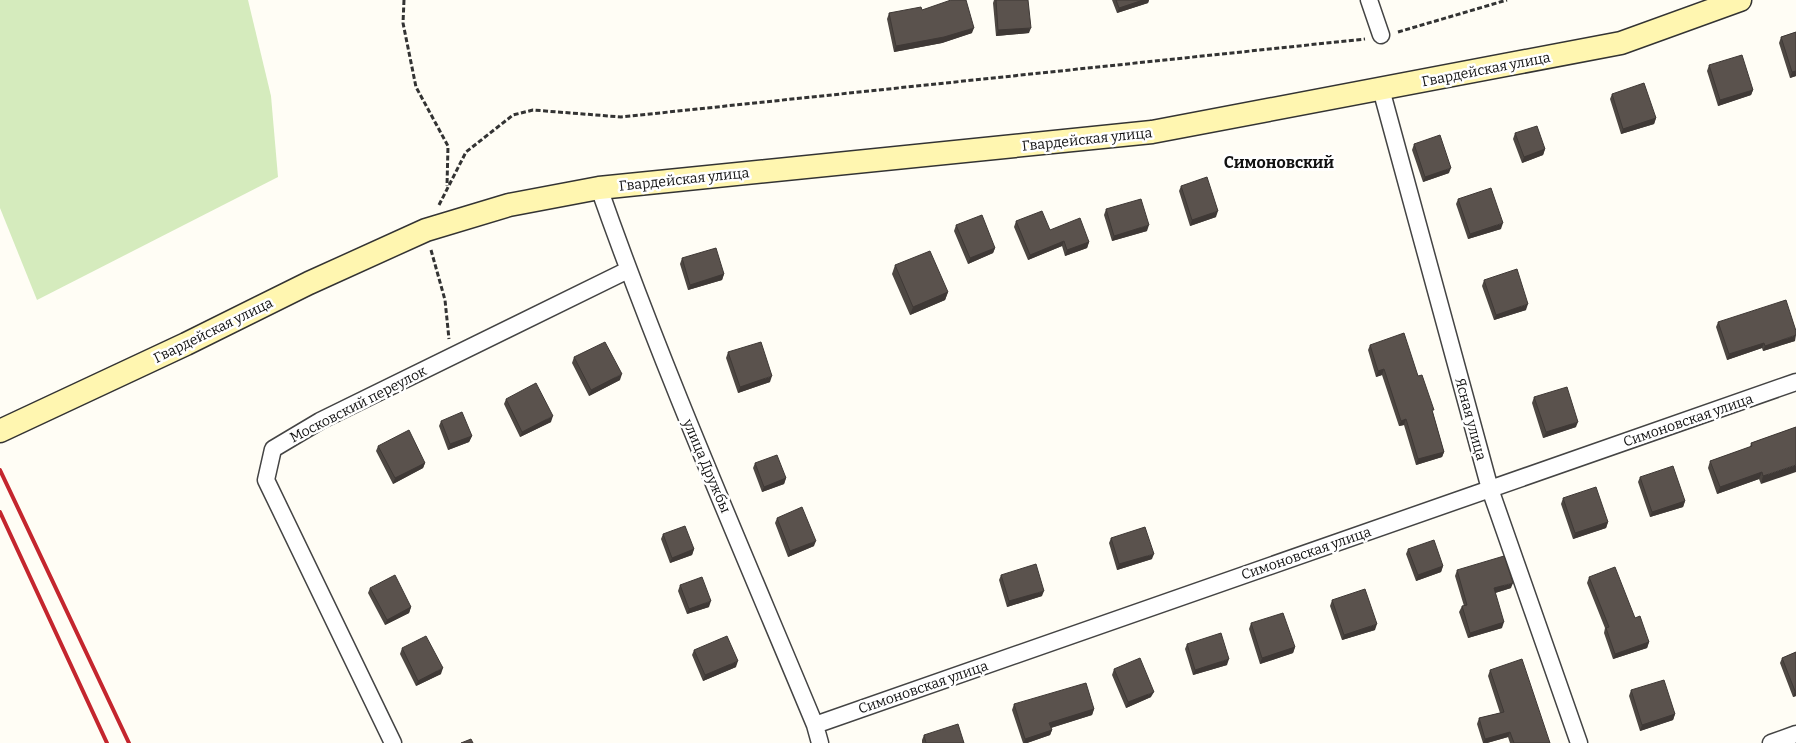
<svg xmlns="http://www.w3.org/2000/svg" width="1796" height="743" font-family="Bitter,serif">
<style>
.green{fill:#d5ebbd}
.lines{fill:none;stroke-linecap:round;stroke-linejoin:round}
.street-casing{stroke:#444;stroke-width:19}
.secondary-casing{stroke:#333;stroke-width:25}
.path{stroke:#333;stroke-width:3;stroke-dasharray:5 2.5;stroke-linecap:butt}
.street{stroke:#fff;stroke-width:16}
.secondary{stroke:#fff6b0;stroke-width:22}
.rail{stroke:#c4262e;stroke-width:4}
.wall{fill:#4d4742}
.shaded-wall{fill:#3f3936}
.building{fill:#5a524d;stroke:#3f3936}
.labels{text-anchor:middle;stroke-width:5;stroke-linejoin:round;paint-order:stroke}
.street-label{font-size:14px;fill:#111;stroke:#fff}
.quarter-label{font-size:16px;font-weight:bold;fill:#111;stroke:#fff}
</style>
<rect width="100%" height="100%" fill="#fffdf5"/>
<path class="green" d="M 0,0 L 248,0 L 271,96 L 278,177 L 37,300 L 0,208 Z"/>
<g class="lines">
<defs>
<path id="street" d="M 1369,0 L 1381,35
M 1381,89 L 1490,489 L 1579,743
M 599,188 C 663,370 741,547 815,725 L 820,743
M 815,725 L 1796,382
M 393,743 L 266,480 L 273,449 L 320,421 L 628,270
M 1771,743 L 1796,734"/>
<path id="secondary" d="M 0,431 L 186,344 L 309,283 L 426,230 L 509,205 L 599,188 L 1152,132 L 1621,43 L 1740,0"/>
</defs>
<use href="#street" class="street-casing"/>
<use href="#secondary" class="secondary-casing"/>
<path class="path" d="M 404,0 L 403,23 L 416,87 L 448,146 L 447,186
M 1398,32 L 1507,0
M 439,205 L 466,152 L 513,115 L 533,110 L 621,117 L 1365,39
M 431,250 L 445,300 L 449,339"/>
<use href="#street" class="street"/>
<use href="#secondary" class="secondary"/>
<path class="rail" d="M 0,470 L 129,743
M 0,512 L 107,743"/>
</g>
<path class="wall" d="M 994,0 L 1028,0 L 1029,33 L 996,36 L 993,3 Z
M 1112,0 L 1149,0 L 1148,3 L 1117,13 Z
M 922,10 L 972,33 L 942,43 L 894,52 L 887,19 L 889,13 Z
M 1796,32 L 1796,76 L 1790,78 L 1779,43 L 1781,37 Z
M 1709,65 L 1753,90 L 1751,95 L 1718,106 L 1707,71 Z
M 1612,94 L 1656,118 L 1654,124 L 1621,134 L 1610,99 Z
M 1515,133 L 1545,149 L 1543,155 L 1522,163 L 1513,139 Z
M 1414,144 L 1449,173 L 1423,182 L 1412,150 Z
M 1181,186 L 1216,217 L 1190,226 L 1179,191 Z
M 1458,199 L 1501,229 L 1468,239 L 1456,204 Z
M 1106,209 L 1147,231 L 1112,241 L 1104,215 Z
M 1016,221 L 1050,230 L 1089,242 L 1087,248 L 1065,256 L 1062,246 L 1028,260 L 1014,227 Z
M 956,225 L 995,248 L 993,253 L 968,264 L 954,231 Z
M 682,258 L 724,274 L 722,280 L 688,290 L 680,264 Z
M 895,265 L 948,292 L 945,300 L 910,315 L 892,274 Z
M 1484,280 L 1526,310 L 1494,320 L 1482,286 Z
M 1718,322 L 1795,341 L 1763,351 L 1762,348 L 1727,360 L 1716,327 Z
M 1370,345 L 1418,376 L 1433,413 L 1444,452 L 1442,457 L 1416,465 L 1404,425 L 1399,426 L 1382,375 L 1376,377 L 1368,350 Z
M 728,352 L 770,382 L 738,393 L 726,358 Z
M 574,357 L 620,380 L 589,396 L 572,363 Z
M 1534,397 L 1576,427 L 1543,438 L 1532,403 Z
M 506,399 L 551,422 L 520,437 L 504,404 Z
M 441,421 L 472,436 L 469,442 L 448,450 L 439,426 Z
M 1796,427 L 1761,484 L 1759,479 L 1717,494 L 1708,468 L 1710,461 L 1750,447 L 1751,443 Z
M 378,446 L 425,463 L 423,468 L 393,484 L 376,451 Z
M 755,463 L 786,478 L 784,484 L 762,492 L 753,468 Z
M 1640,477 L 1685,501 L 1683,507 L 1650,517 L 1638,482 Z
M 1563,498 L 1608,522 L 1606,528 L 1573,539 L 1561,504 Z
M 777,518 L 814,546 L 788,557 L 775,523 Z
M 663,534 L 694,549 L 692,555 L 670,563 L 661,539 Z
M 1111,538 L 1152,559 L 1117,570 L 1109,543 Z
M 1408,549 L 1443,566 L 1441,572 L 1416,581 L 1406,554 Z
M 1457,570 L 1511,588 L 1495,593 L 1502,628 L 1468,638 L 1459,612 L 1462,606 L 1464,606 L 1455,576 Z
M 1001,575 L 1042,596 L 1007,607 L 999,580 Z
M 1589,577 L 1635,618 L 1649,642 L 1647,648 L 1613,659 L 1604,633 L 1605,628 L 1587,583 Z
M 680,585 L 709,607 L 687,614 L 678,591 Z
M 370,588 L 411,607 L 409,613 L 385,625 L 368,593 Z
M 1332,600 L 1375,630 L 1342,640 L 1330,606 Z
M 1251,623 L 1295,647 L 1293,653 L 1260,664 L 1249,629 Z
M 1187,644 L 1227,665 L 1193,675 L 1185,649 Z
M 402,648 L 441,674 L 416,686 L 400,654 Z
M 694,650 L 736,667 L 703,681 L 692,655 Z
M 1796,652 L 1796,696 L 1793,697 L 1780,663 L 1782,658 Z
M 1114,669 L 1151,697 L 1126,708 L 1112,675 Z
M 1490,670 L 1550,743 L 1510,743 L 1508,737 L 1487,743 L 1483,743 L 1477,724 L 1479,718 L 1500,713 L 1488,676 Z
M 1631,690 L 1675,714 L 1673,720 L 1640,731 L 1629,696 Z
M 1014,704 L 1094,709 L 1092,715 L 1051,728 L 1052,730 L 1050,735 L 1027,743 L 1023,743 L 1012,710 Z
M 924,735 L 964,743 L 922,743 L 922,740 Z"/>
<path class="shaded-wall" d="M 1143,0 L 1149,0 L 1148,3 L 1117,13 L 1119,8 Z
M 974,28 L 972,33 L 942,43 L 894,52 L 896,46 Z
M 1031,28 L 1029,33 L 996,36 L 998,30 Z
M 1796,71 L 1796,76 L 1790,78 L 1792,72 Z
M 1753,90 L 1751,95 L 1718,106 L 1720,100 Z
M 1656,118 L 1654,124 L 1621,134 L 1623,129 Z
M 1545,149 L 1543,155 L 1522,163 L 1524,157 Z
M 1451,168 L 1449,173 L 1423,182 L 1425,177 Z
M 1218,211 L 1216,217 L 1190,226 L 1192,220 Z
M 1503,223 L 1501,229 L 1468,239 L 1470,234 Z
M 1149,225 L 1147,231 L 1112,241 L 1114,236 Z
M 1064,241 L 1062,246 L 1028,260 L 1030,255 Z
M 1089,242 L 1087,248 L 1065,256 L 1067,250 Z
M 995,248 L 993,253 L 968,264 L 970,258 Z
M 724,274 L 722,280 L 688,290 L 690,285 Z
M 948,292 L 945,300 L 910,315 L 913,307 Z
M 1528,304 L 1526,310 L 1494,320 L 1496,315 Z
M 1796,335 L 1795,341 L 1763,351 L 1765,346 Z
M 1764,343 L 1762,348 L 1727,360 L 1729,354 Z
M 1384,369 L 1382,375 L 1376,377 L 1378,371 Z
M 622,374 L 620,380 L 589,396 L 591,390 Z
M 772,376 L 770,382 L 738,393 L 740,387 Z
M 553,416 L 551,422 L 520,437 L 522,432 Z
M 1406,419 L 1404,425 L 1399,426 L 1401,421 Z
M 1578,422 L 1576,427 L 1543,438 L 1546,432 Z
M 472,436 L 469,442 L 448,450 L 450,444 Z
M 1444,452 L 1442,457 L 1416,465 L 1418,459 Z
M 425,463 L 423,468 L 393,484 L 395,478 Z
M 1796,465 L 1796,472 L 1761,484 L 1763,476 Z
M 1762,472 L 1759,479 L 1717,494 L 1720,487 Z
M 786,478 L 784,484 L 762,492 L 764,487 Z
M 1685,501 L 1683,507 L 1650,517 L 1652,512 Z
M 1608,522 L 1606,528 L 1573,539 L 1575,533 Z
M 816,541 L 814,546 L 788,557 L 790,551 Z
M 694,549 L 692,555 L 670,563 L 672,558 Z
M 1154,554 L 1152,559 L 1117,570 L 1119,564 Z
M 1443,566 L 1441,572 L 1416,581 L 1418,575 Z
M 1513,583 L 1511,588 L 1492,594 L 1494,588 Z
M 1044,591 L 1042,596 L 1007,607 L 1009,601 Z
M 711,601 L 709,607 L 687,614 L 689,609 Z
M 411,607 L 409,613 L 385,625 L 387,620 Z
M 1504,622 L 1502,628 L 1468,638 L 1470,633 Z
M 1377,624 L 1375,630 L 1342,640 L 1344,635 Z
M 1649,642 L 1647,648 L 1613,659 L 1615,654 Z
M 1295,647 L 1293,653 L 1260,664 L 1262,658 Z
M 1229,659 L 1227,665 L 1193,675 L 1195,670 Z
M 738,661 L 736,667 L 703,681 L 705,675 Z
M 443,668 L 441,674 L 416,686 L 418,681 Z
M 1795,691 L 1796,691 L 1796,696 L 1793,697 Z
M 1154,692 L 1151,697 L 1126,708 L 1128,702 Z
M 1094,709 L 1092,715 L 1047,729 L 1049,723 Z
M 1675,714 L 1673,720 L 1640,731 L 1642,725 Z
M 1052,730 L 1050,735 L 1027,743 L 1024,743 L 1025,739 Z
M 1510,732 L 1508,737 L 1487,743 L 1483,743 L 1485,739 Z"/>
<path class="building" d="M 951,0 L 966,0 L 974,28 L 944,37 L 896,46 L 889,13 L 921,7 L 922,10 Z
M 996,0 L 1028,0 L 1031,28 L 998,30 Z
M 1116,0 L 1143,0 L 1119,8 Z
M 1796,32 L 1796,71 L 1792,72 L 1781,37 Z
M 1742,55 L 1753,90 L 1720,100 L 1709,65 Z
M 1644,83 L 1656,118 L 1623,129 L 1612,94 Z
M 1537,126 L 1545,149 L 1524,157 L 1515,133 Z
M 1440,135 L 1451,168 L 1425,177 L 1414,144 Z
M 1207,177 L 1218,211 L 1192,220 L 1181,186 Z
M 1491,188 L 1503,223 L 1470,234 L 1458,199 Z
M 1141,199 L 1149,225 L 1114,236 L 1106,209 Z
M 1042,211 L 1050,230 L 1080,218 L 1089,242 L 1067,250 L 1064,241 L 1030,255 L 1016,221 Z
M 982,215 L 995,248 L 970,258 L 956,225 Z
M 716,248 L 724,274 L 690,285 L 682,258 Z
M 930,251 L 948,292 L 913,307 L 895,265 Z
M 1517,269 L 1528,304 L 1496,315 L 1484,280 Z
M 1786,300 L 1796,331 L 1796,335 L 1765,346 L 1764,343 L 1729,354 L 1718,322 Z
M 1404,333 L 1418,376 L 1422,375 L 1434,410 L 1432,410 L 1444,452 L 1418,459 L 1406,419 L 1401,421 L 1384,369 L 1378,371 L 1370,345 Z
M 605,342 L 622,374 L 591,390 L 574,357 Z
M 761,342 L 772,376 L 740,387 L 728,352 Z
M 536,383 L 553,416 L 522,432 L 506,399 Z
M 1567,387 L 1578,422 L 1546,432 L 1534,397 Z
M 462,412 L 472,436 L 450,444 L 441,421 Z
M 1796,427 L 1796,465 L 1763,476 L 1762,472 L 1720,487 L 1710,461 L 1752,446 L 1751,443 Z
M 409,430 L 425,463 L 395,478 L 378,446 Z
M 777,455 L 786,478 L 764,487 L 755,463 Z
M 1673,466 L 1685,501 L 1652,512 L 1640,477 Z
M 1596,487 L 1608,522 L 1575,533 L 1563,498 Z
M 802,507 L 816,541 L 790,551 L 777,518 Z
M 685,526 L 694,549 L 672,558 L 663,534 Z
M 1145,527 L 1154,554 L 1119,564 L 1111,538 Z
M 1434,540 L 1443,566 L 1418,575 L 1408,549 Z
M 1504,556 L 1513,583 L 1494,588 L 1504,622 L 1470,633 L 1462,606 L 1467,605 L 1457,570 Z
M 1036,564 L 1044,591 L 1009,601 L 1001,575 Z
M 1615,567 L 1635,618 L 1640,616 L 1649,642 L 1615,654 L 1606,628 L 1609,627 L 1589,577 Z
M 395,575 L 411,607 L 387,620 L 370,588 Z
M 702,577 L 711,601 L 689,609 L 680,585 Z
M 1365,589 L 1377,624 L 1344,635 L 1332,600 Z
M 1283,613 L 1295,647 L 1262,658 L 1251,623 Z
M 1221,633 L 1229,659 L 1195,670 L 1187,644 Z
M 426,636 L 443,668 L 418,681 L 402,648 Z
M 727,636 L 738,661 L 705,675 L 694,650 Z
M 1796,652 L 1796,691 L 1795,691 L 1782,658 Z
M 1140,658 L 1154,692 L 1128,702 L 1114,669 Z
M 1522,659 L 1550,743 L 1514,743 L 1510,732 L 1485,739 L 1479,718 L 1504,712 L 1490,670 Z
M 1664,680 L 1675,714 L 1642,725 L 1631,690 Z
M 1086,683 L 1094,709 L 1049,723 L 1052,730 L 1025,739 L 1014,704 Z
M 958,724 L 964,743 L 926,743 L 924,735 Z
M 471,739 L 473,743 L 461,743 Z"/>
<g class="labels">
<g class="street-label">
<text transform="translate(1486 69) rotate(-11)" y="5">Гвардейская улица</text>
<text transform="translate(1087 139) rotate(-6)" y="5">Гвардейская улица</text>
<text transform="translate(684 179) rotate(-6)" y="5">Гвардейская улица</text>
<text transform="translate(213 330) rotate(-26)" y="5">Гвардейская улица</text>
<text transform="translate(358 404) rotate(-27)" y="5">Московский переулок</text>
<text transform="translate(1471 419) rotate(75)" y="5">Ясная улица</text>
<text transform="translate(1688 420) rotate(-19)" y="5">Симоновская улица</text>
<text transform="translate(707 466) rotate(67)" y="5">улица Дружбы</text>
<text transform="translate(1306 553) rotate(-19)" y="5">Симоновская улица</text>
<text transform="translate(923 687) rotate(-19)" y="5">Симоновская улица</text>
</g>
<g class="quarter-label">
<text x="1279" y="168">Симоновский</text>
</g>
</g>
</svg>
